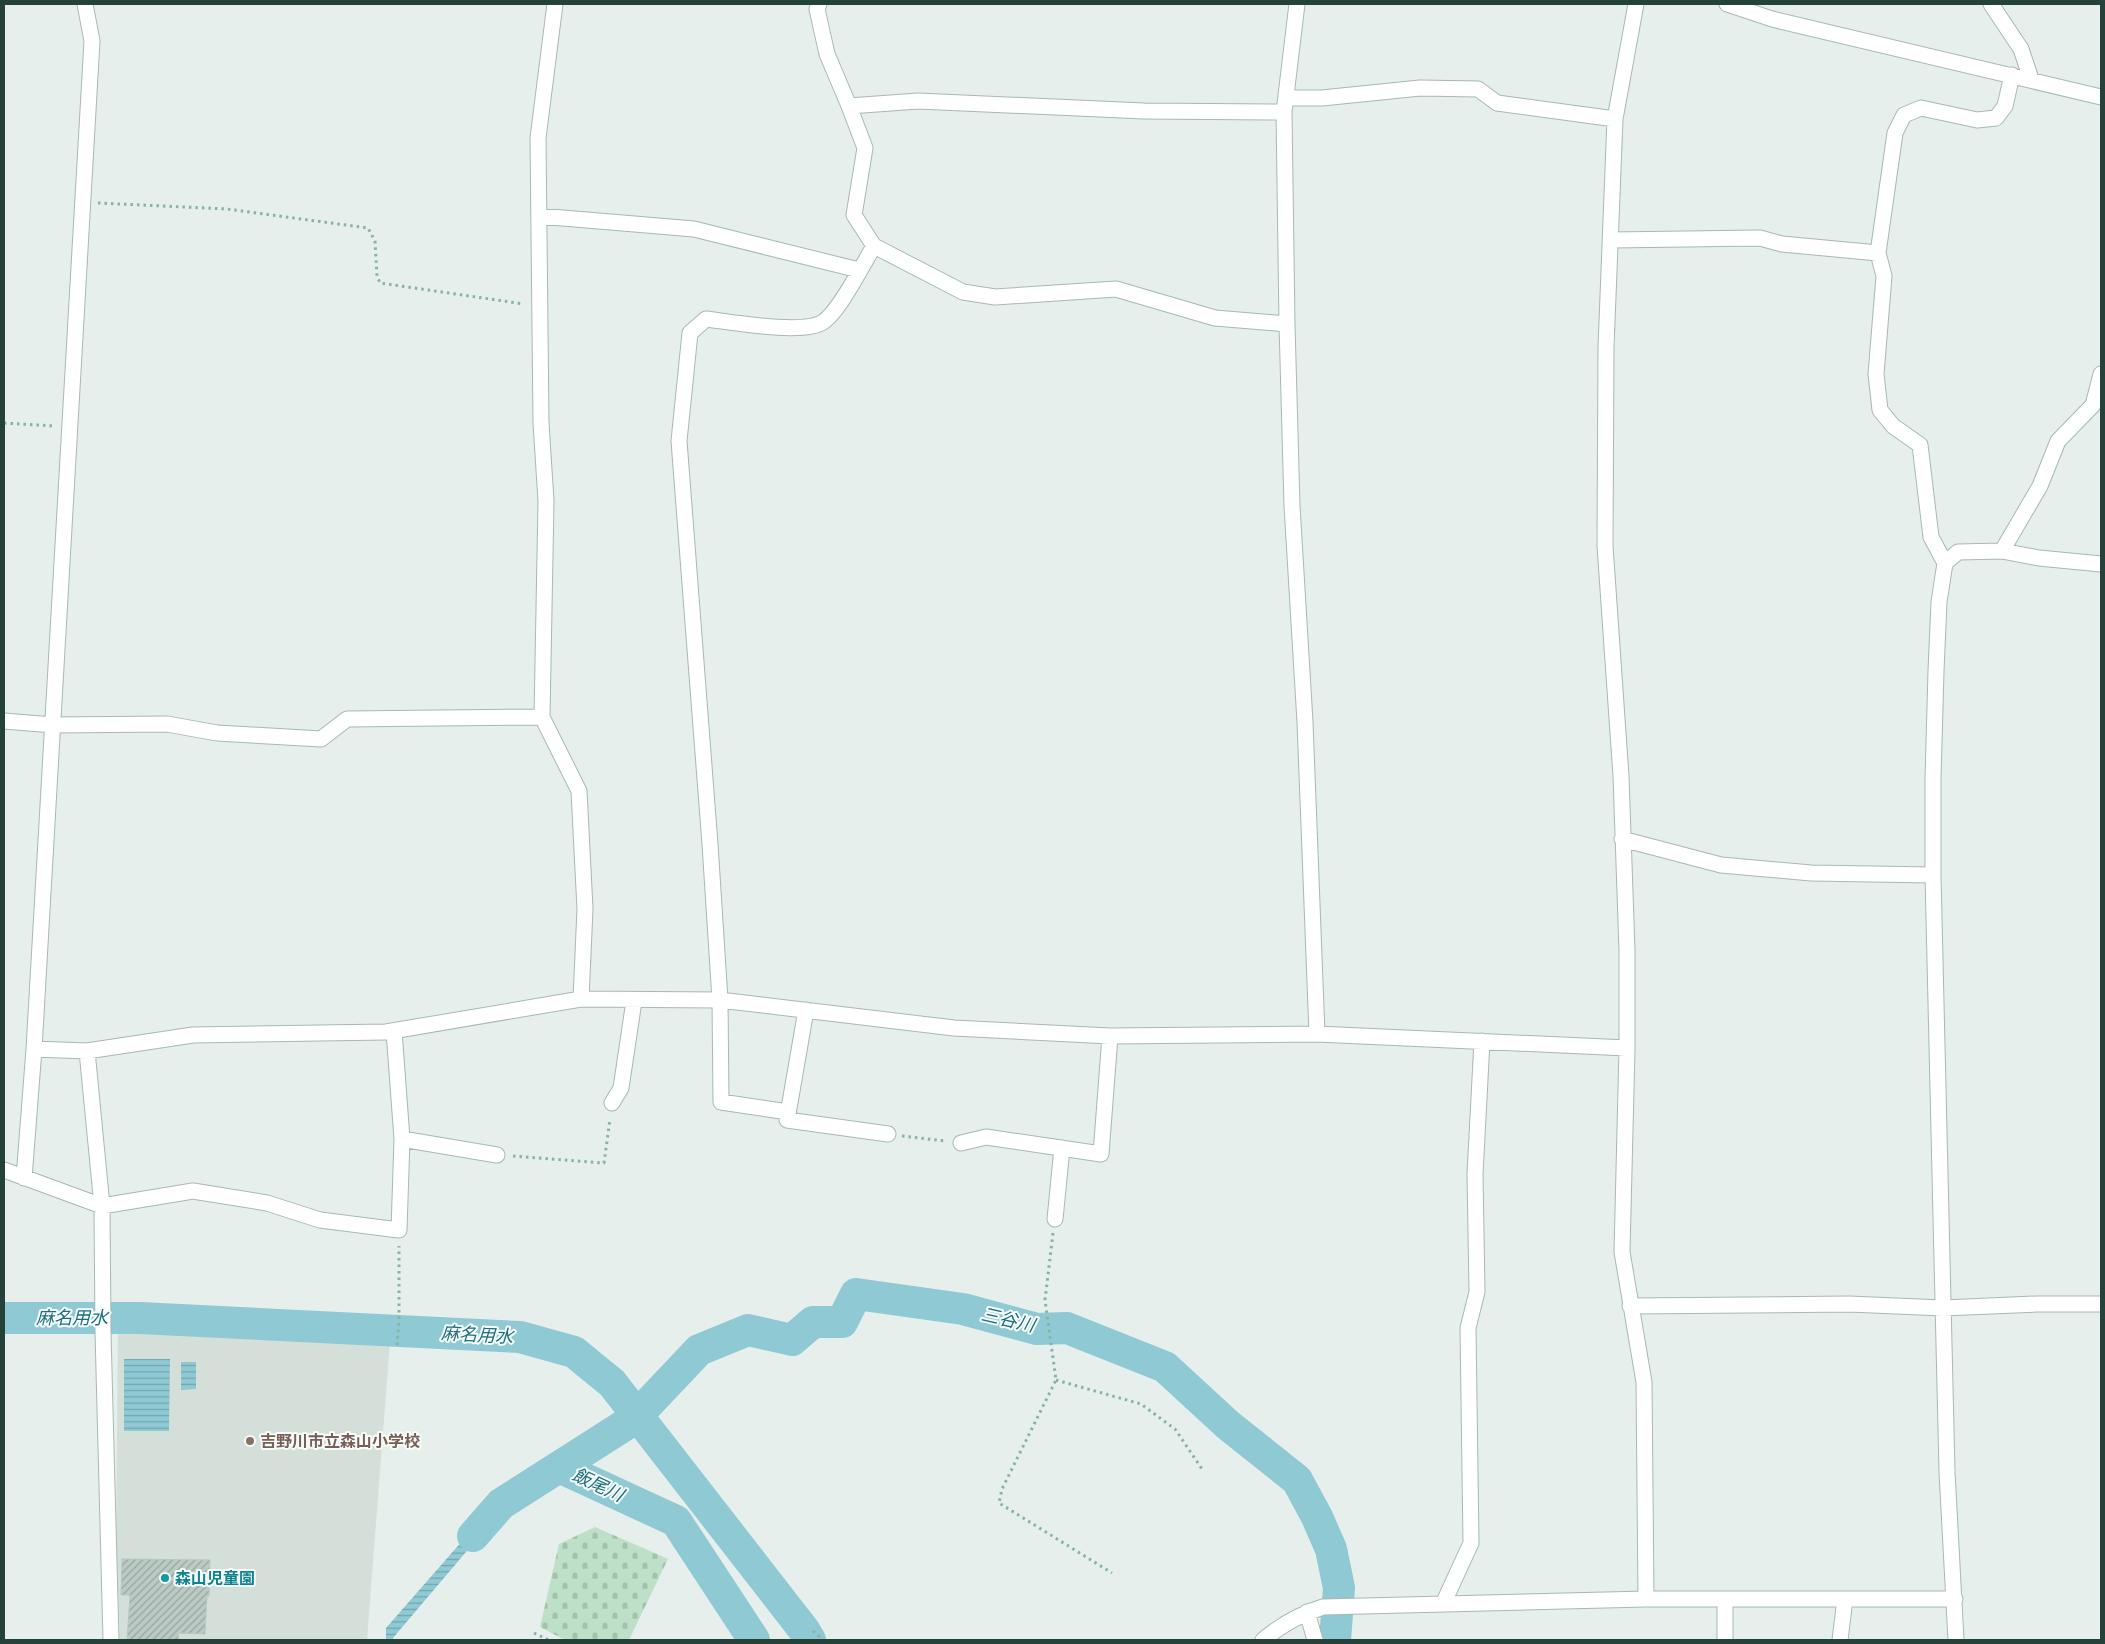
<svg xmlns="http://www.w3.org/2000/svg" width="2105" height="1644" font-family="'Sofia Sans Condensed','Noto Sans JP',sans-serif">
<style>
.built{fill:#d4dfda}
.cemetery{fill:url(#cemetery-stones)}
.water{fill:url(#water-rules)}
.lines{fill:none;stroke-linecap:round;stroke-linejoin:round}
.river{stroke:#8ec9d4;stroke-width:32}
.building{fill:url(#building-hatch);stroke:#b8c9c2}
.minor-casing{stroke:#a8b8b2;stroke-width:17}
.path{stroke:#86b3a5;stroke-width:3;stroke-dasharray:2.5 4;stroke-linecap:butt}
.minor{stroke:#fff;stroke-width:15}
.education-dot{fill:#8d6e63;stroke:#f7fbf9;stroke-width:2}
.culture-dot{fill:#0f9aa8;stroke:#f7fbf9;stroke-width:2}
.labels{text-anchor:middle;stroke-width:4;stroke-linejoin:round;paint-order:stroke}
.education-label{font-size:16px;font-weight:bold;fill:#785e54;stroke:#f7fbf9;text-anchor:start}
.culture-label{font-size:16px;font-weight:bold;fill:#0d838f;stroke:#f7fbf9;text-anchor:start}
.water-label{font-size:18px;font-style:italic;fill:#1c6f80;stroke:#f7fbf9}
</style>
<defs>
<pattern id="cemetery-stones" width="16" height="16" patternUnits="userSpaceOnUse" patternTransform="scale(1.25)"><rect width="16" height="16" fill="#bfe0c8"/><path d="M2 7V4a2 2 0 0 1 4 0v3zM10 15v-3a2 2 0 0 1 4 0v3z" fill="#a4c1ad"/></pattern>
<pattern id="water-rules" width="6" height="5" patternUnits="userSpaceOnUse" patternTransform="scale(1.25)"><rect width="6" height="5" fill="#8ec9d4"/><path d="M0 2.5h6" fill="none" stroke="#74a5ad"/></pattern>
<pattern id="building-hatch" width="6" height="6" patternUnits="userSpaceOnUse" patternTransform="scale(1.25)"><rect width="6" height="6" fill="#bbcac4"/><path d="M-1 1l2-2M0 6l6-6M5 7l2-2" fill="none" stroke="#98a6a0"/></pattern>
</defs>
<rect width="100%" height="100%" fill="#e6efeb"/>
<path class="built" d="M 118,1327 L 390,1342 L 367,1640 L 120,1640 L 116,1541 Z"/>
<path class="cemetery" d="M 595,1527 L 668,1559 L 629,1640 L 565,1640 L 540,1627 L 559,1544 Z"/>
<path class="water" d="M 124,1359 L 170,1359 L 169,1431 L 124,1431 Z
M 181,1362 L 196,1362 L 196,1389 L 181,1390 Z
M 499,1499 L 505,1506 L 393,1638 L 393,1640 L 386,1640 L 386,1628 Z"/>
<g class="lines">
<path class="river" d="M 4,1318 L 140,1318 L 520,1337 L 574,1352 L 612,1383 L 804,1630 L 810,1640
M 646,1406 L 699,1350 L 748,1330 L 792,1340 L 813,1322 L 842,1322 L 856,1294 L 963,1309 L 1037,1329 L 1067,1328 L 1165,1367 L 1228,1425 L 1297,1480 L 1317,1517 L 1331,1549 L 1339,1588 L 1335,1640
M 559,1467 L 676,1521 L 754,1640
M 473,1536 L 501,1504 L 628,1423"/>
</g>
<path class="building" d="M 122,1559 L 210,1560 L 209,1596 L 207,1596 L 205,1634 L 179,1633 L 178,1640 L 127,1640 L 130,1595 L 121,1595 Z"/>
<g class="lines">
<defs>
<path id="minor" d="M 85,4 L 92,41 L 34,1049 L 87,1051 L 193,1035 L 386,1032 L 581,999 L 720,1000 L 954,1028 L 1110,1036 L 1317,1034 L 1627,1048
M 555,4 L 538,138 L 541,423 L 546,501 L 542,717 L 579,791 L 585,909 L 581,999
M 819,4 L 817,9 L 827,54 L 849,106
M 1297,4 L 1284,112 L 1287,324 L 1292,506 L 1305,722 L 1317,1034
M 1636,4 L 1615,119 L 1606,347 L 1605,546 L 1621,776 L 1627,951 L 1627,1048 L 1622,1252 L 1644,1382 L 1646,1599
M 1727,4 L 1772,19 L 2101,97
M 1991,4 L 2021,49 L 2031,79
M 1286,98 L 1322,98 L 1420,88 L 1478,89 L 1497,103 L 1615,119
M 539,216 L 694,229 L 859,270
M 1611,240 L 1760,238 L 1782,244 L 1878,253
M 874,246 L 963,292 L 995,297 L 1116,289 L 1215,318 L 1287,324
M 2002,551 L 2040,486 L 2058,441 L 2093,405 L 2101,374
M 1945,563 L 1931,537 L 1920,445 L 1893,426 L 1880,410 L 1876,374 L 1884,276 L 1878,253 L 1895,133 L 1904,115 L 1921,108 L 1977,120 L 1996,118 L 2005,106 L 2012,75
M 4,721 L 53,725 L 167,724 L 217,733 L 321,739 L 347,719 L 542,717
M 1622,839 L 1721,865 L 1811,873 L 1933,875
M 806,1010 L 787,1120 L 888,1134
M 87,1051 L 102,1206 L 103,1332 L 111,1640
M 612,1103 L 621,1088 L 634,1001
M 788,1112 L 721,1102 L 720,1000 L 710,844 L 679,441 L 690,333 L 706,319 C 731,322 804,335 823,322 C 839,312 863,264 874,246 L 854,215 L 865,148 L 849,106 L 918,101 L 1144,111 L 1284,112
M 402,1139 L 497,1155
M 961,1143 L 986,1137 L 1101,1154 L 1110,1036
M 4,1170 L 102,1206 L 193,1191 L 267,1203 L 320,1220 L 399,1230 L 402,1139 L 394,1031
M 24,1178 L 34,1049
M 1055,1219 L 1062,1148
M 1630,1306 L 1849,1304 L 1943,1308 L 2037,1304 L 2101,1304
M 1443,1604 L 1471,1543 L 1468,1328 L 1477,1292 L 1475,1174 L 1482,1041
M 1307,1612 L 1315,1640
M 1263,1640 C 1281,1625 1300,1614 1323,1607 L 1646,1599 L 1955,1599
M 1725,1640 L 1725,1600
M 1840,1640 L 1845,1599
M 1956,1640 L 1947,1472 L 1933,875 L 1933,779 L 1936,671 L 1939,602 L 1945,563 L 1958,552 L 2002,551 L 2039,558 L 2101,564"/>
</defs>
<use href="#minor" class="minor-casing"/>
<path class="path" d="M 98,203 L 227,209 L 368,228 L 375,241 L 377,276 L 380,283 L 524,304
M 4,423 L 55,426
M 902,1136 L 945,1141
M 513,1156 L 604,1163 L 610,1119
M 1053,1233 L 1045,1300 L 1056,1380 L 1002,1489 L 999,1503 L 1112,1573
M 397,1345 L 399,1321 L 399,1246
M 1056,1380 L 1141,1404 L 1175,1429 L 1202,1469
M 813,1631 L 823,1640
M 534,1633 L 549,1640"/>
<use href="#minor" class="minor"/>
</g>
<circle class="education-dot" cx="250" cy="1441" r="5"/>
<circle class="culture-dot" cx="165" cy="1578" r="5"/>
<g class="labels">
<g class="education-label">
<text x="260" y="1447">吉野川市立森山小学校</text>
</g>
<g class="culture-label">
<text x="175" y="1584">森山児童園</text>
</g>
<g class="water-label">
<text x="72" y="1324">麻名用水</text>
<text transform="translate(1008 1320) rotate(13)" y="6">三谷川</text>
<text transform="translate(477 1335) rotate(3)" y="6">麻名用水</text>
<text transform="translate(598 1485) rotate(25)" y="6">飯尾川</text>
</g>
</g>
<rect width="2105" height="1644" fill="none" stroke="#24423a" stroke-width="10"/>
</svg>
